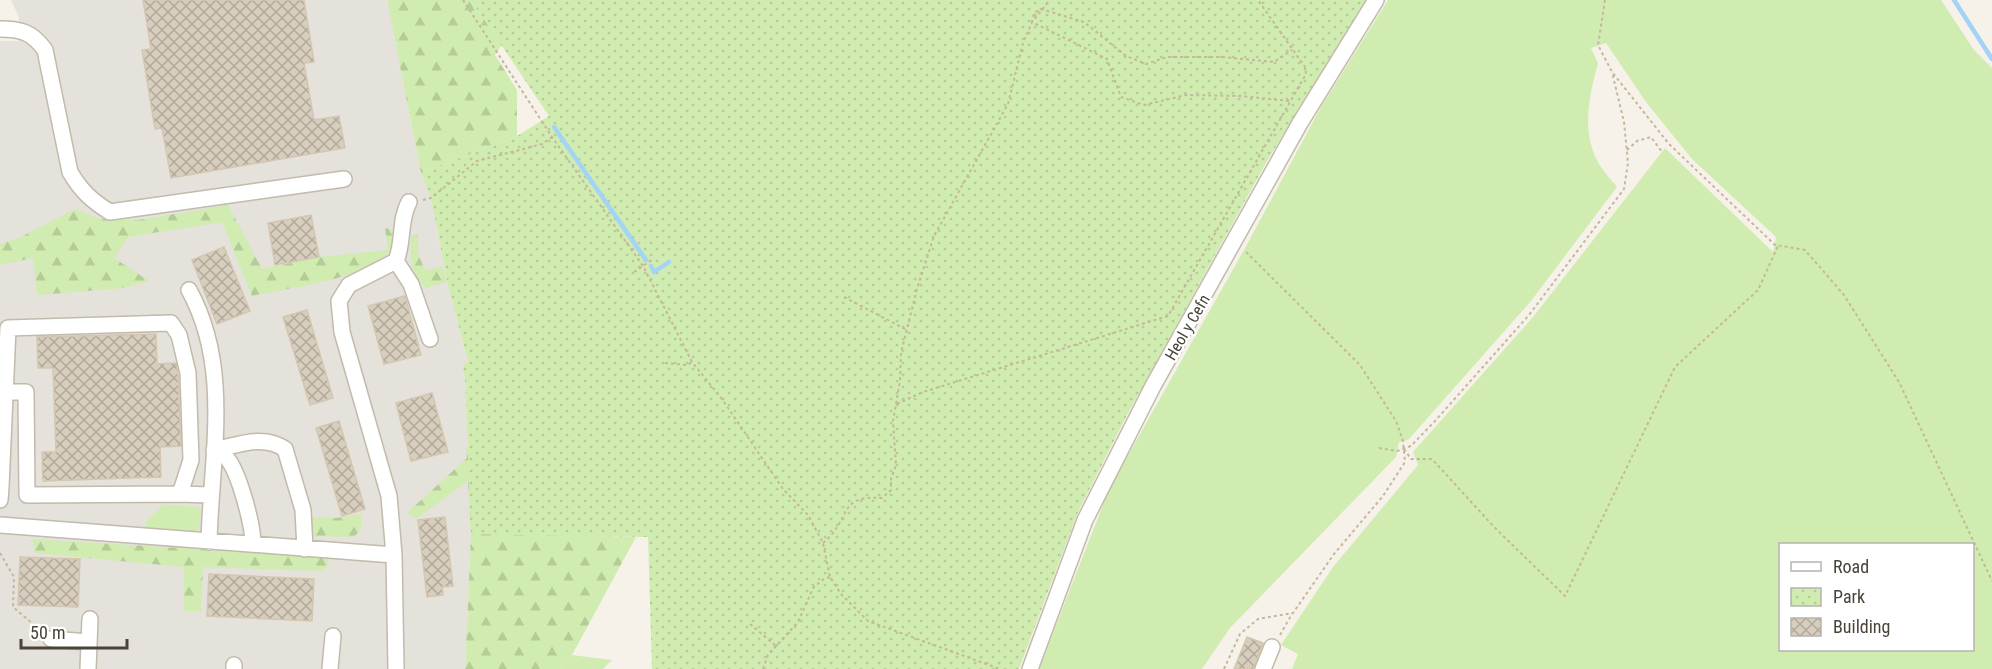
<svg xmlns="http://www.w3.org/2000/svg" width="1992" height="669" font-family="'Roboto Condensed',sans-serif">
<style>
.industrial{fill:#e5e1db}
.grass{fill:#d0ecb0;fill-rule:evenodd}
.forest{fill:url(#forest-firs)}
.park{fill:url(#park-dots)}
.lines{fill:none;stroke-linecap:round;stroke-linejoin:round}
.stream{stroke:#a3d3f5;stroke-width:4.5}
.building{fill:url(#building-cross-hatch);stroke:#d4c7b1;stroke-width:1.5}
.minor-casing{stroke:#c2baab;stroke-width:18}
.path{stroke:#c5b79c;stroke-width:2;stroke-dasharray:3 3;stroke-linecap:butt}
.minor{stroke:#fff;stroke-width:15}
.labels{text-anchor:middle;stroke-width:5;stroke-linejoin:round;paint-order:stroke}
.street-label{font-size:16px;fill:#4a4337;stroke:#fff}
</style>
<defs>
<pattern id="forest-firs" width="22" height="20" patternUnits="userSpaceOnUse" patternTransform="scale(1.5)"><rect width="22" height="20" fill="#d0ecb0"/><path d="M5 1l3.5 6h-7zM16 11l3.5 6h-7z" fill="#b4cc98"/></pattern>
<pattern id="park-dots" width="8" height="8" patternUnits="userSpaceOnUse" patternTransform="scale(1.5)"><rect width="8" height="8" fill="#d0ecb0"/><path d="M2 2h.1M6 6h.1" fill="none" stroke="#b4cc98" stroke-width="1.8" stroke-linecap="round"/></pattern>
<pattern id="building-cross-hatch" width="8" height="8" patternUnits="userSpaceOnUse" patternTransform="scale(1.5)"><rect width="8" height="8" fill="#d8cebe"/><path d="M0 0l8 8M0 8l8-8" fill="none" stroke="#b1a99b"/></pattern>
</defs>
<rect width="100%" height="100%" fill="#f6f2ea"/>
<path class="industrial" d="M 11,0 L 387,0 L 421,173 L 431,198 L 449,290 L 468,363 L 462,365 L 465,379 L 471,534 L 465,669 L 0,669 L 0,41 L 18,41 L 19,17 Z"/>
<path class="grass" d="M 1388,0 L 1941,0 L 1974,50 L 1992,68 L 1992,669 L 1292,669 L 1298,654 L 1281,645 L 1333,567 L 1418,465 L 1413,452 L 1533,317 L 1665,148 L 1773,252 L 1776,237 L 1692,159 L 1646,102 L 1606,43 L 1591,48 L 1598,63 C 1590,93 1582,126 1595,156 C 1599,167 1610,178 1617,187 L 1531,301 L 1408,440 L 1399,442 L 1396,457 L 1230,628 L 1202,669 L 1039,669 L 1110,487 L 1244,250 L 1321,107 ZM 1780,544 L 1972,544 L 1972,650 L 1780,650 Z
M 163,505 L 198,507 L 201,511 L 199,529 L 193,532 L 146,528 L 146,522 Z
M 572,655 L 612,660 L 603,669 L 560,669 Z"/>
<path class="forest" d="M 387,0 L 533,0 L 495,55 L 517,90 L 517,136 L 421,173 Z
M 228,205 L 262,269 L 319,257 L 388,250 L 385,228 L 393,230 L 392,250 C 357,282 296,286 252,296 L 222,222 L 128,237 L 114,258 L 149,281 L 123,288 L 37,295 L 33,258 L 0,265 L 0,244 L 21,237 L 75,209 L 100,219 L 138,220 Z
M 411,235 L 418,235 L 418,254 L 425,270 L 443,267 L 447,282 L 426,288 C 409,273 410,256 411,235 Z
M 466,448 L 592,536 L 636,537 L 572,655 L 560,669 L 465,669 L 471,534 L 468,481 L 416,519 L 407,513 L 467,458 Z
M 361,514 L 361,529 L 354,537 L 312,536 L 312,517 L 336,518 Z
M 32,539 L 330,557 L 324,571 L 203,567 L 201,611 L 184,611 L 184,567 L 35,553 Z"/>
<path class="park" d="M 476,0 L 1366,0 L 1267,161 L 1126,417 L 1078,512 L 1019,669 L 652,669 L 648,537 L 471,534 L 465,379 L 462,365 L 468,362 L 449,290 L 431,198 L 421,173 L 517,136 L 549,116 L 473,3 Z"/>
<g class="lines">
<path class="stream" d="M 1954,0 L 1992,59
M 554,127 L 646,260
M 651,266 L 654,272 L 669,262"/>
</g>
<path class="building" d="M 143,0 L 304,0 L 314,62 L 304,63 L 314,120 L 339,116 L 345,148 L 171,178 L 162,128 L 155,129 L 142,50 L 151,49 Z
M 311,215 L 319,257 L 275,265 L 268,223 Z
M 224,247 L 250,311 L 217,324 L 192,260 Z
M 405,296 L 421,355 L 384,364 L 368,306 Z
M 307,310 L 333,398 L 310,405 L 283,317 Z
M 156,334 L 157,364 L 176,363 L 178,374 L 181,446 L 160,447 L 161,477 L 43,481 L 42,452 L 56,452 L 53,368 L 38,368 L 37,337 Z
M 432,393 L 448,452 L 411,461 L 396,403 Z
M 339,421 L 365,509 L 342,516 L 316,428 Z
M 445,517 L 453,586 L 442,587 L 443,595 L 427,597 L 418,520 Z
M 20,557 L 80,559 L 78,607 L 18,605 Z
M 209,574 L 314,579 L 312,621 L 207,616 Z
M 1247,637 L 1263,643 L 1253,669 L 1234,669 Z"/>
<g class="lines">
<defs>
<path id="minor" d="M 0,29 C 21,29 32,32 45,50 L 70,172 C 81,191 92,201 110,212 L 344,179
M 396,261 L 411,284 L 430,339
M 189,290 C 232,368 211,457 209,542
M 214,450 C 239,445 263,434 285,449 L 303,510 L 305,549
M 214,450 C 218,452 223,454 226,457 C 239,471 253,525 253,544
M 180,494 L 210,495
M 0,500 L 1,487 L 8,328 L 171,323 L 179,335 L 188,373 L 191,460 L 180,494 L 27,495 L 26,392 L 4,392
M 0,525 L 394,555
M 51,639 L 89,642
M 88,669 L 90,619
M 234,669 L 234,665
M 330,669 L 333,636
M 396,669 L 394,555 L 389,496 L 342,332 L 339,301 L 349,285 L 396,261 C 404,242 399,220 409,202
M 1030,669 L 1085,520 L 1153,386 L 1300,123 L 1376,0
M 1263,669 L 1272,647"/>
</defs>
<use href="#minor" class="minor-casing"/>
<path class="path" d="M 463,0 L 552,137 L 643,266 L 692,362 L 722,399 L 783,489 L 808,515 L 823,543 L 830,577 L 841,594 L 868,621 L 1000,669
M 1605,0 L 1598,45 L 1612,72 L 1669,144 L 1775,245 L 1805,250 L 1844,295 L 1899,382 L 1992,581
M 1289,101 L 1241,96 L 1186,95 L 1144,105 L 1121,97 L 1107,59 L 1032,22 L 1034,13 L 1041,9 L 1084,22 L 1126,56 L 1146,64 L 1167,57 L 1222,57 L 1274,62 L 1292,50
M 1627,150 L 1637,141 L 1651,137 L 1662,152
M 423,200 L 431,198 L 477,161 L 542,144 L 552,137
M 634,272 L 653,259
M 844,297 L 905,329
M 665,363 L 687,365 L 692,362
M 897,404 L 923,392 L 1168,316 L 1306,74 L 1305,67 L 1258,0
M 1379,448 L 1397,451 L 1411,446 L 1435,421 L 1529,315 L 1624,189 L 1628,163 L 1624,122 L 1612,72
M 1404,449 L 1411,459 L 1432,459 L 1494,527 L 1565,596 L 1675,367 L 1758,290 L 1778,246
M 823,543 C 853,518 836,495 882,498 L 891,490 L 891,479 L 896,465 L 893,421 L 900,381 L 901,353 L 917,289 L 934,236 L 1008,104 L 1023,43 L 1032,22 L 1050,0
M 0,553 L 14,577 L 13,607 L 40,630
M 750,624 L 776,646
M 1280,635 L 1292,614
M 763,669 L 768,655 L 798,622 L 813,588 L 824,579 L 830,577
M 1224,669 L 1240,634 L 1258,619 L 1293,613 L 1334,554 L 1383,496 L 1405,462 L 1403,441 L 1396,421 L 1360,365 L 1244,250"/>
<use href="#minor" class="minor"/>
</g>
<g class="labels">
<g class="street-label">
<text transform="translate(1187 327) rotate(-60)" y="6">Heol y Cefn</text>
</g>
</g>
<rect x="1779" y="543" width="195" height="108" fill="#ffffff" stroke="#b7b4af" stroke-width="1.5"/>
<rect x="1791" y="562" width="30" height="9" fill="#ffffff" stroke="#b7b4af" stroke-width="1.5"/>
<text x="1833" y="573" font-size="18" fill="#4a4337">Road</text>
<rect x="1791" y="588" width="30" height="18" fill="url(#park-dots)" stroke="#b7b4af" stroke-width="1.5"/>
<text x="1833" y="603" font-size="18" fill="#4a4337">Park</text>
<rect x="1791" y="618" width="30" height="18" fill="url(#building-cross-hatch)" stroke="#b7b4af" stroke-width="1.5"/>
<text x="1833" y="633" font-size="18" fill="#4a4337">Building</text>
<path d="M21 639v9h106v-9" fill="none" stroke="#4a4337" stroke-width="3"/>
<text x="30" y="639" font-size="18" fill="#4a4337" stroke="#ffffff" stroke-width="4.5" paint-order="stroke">50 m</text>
</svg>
